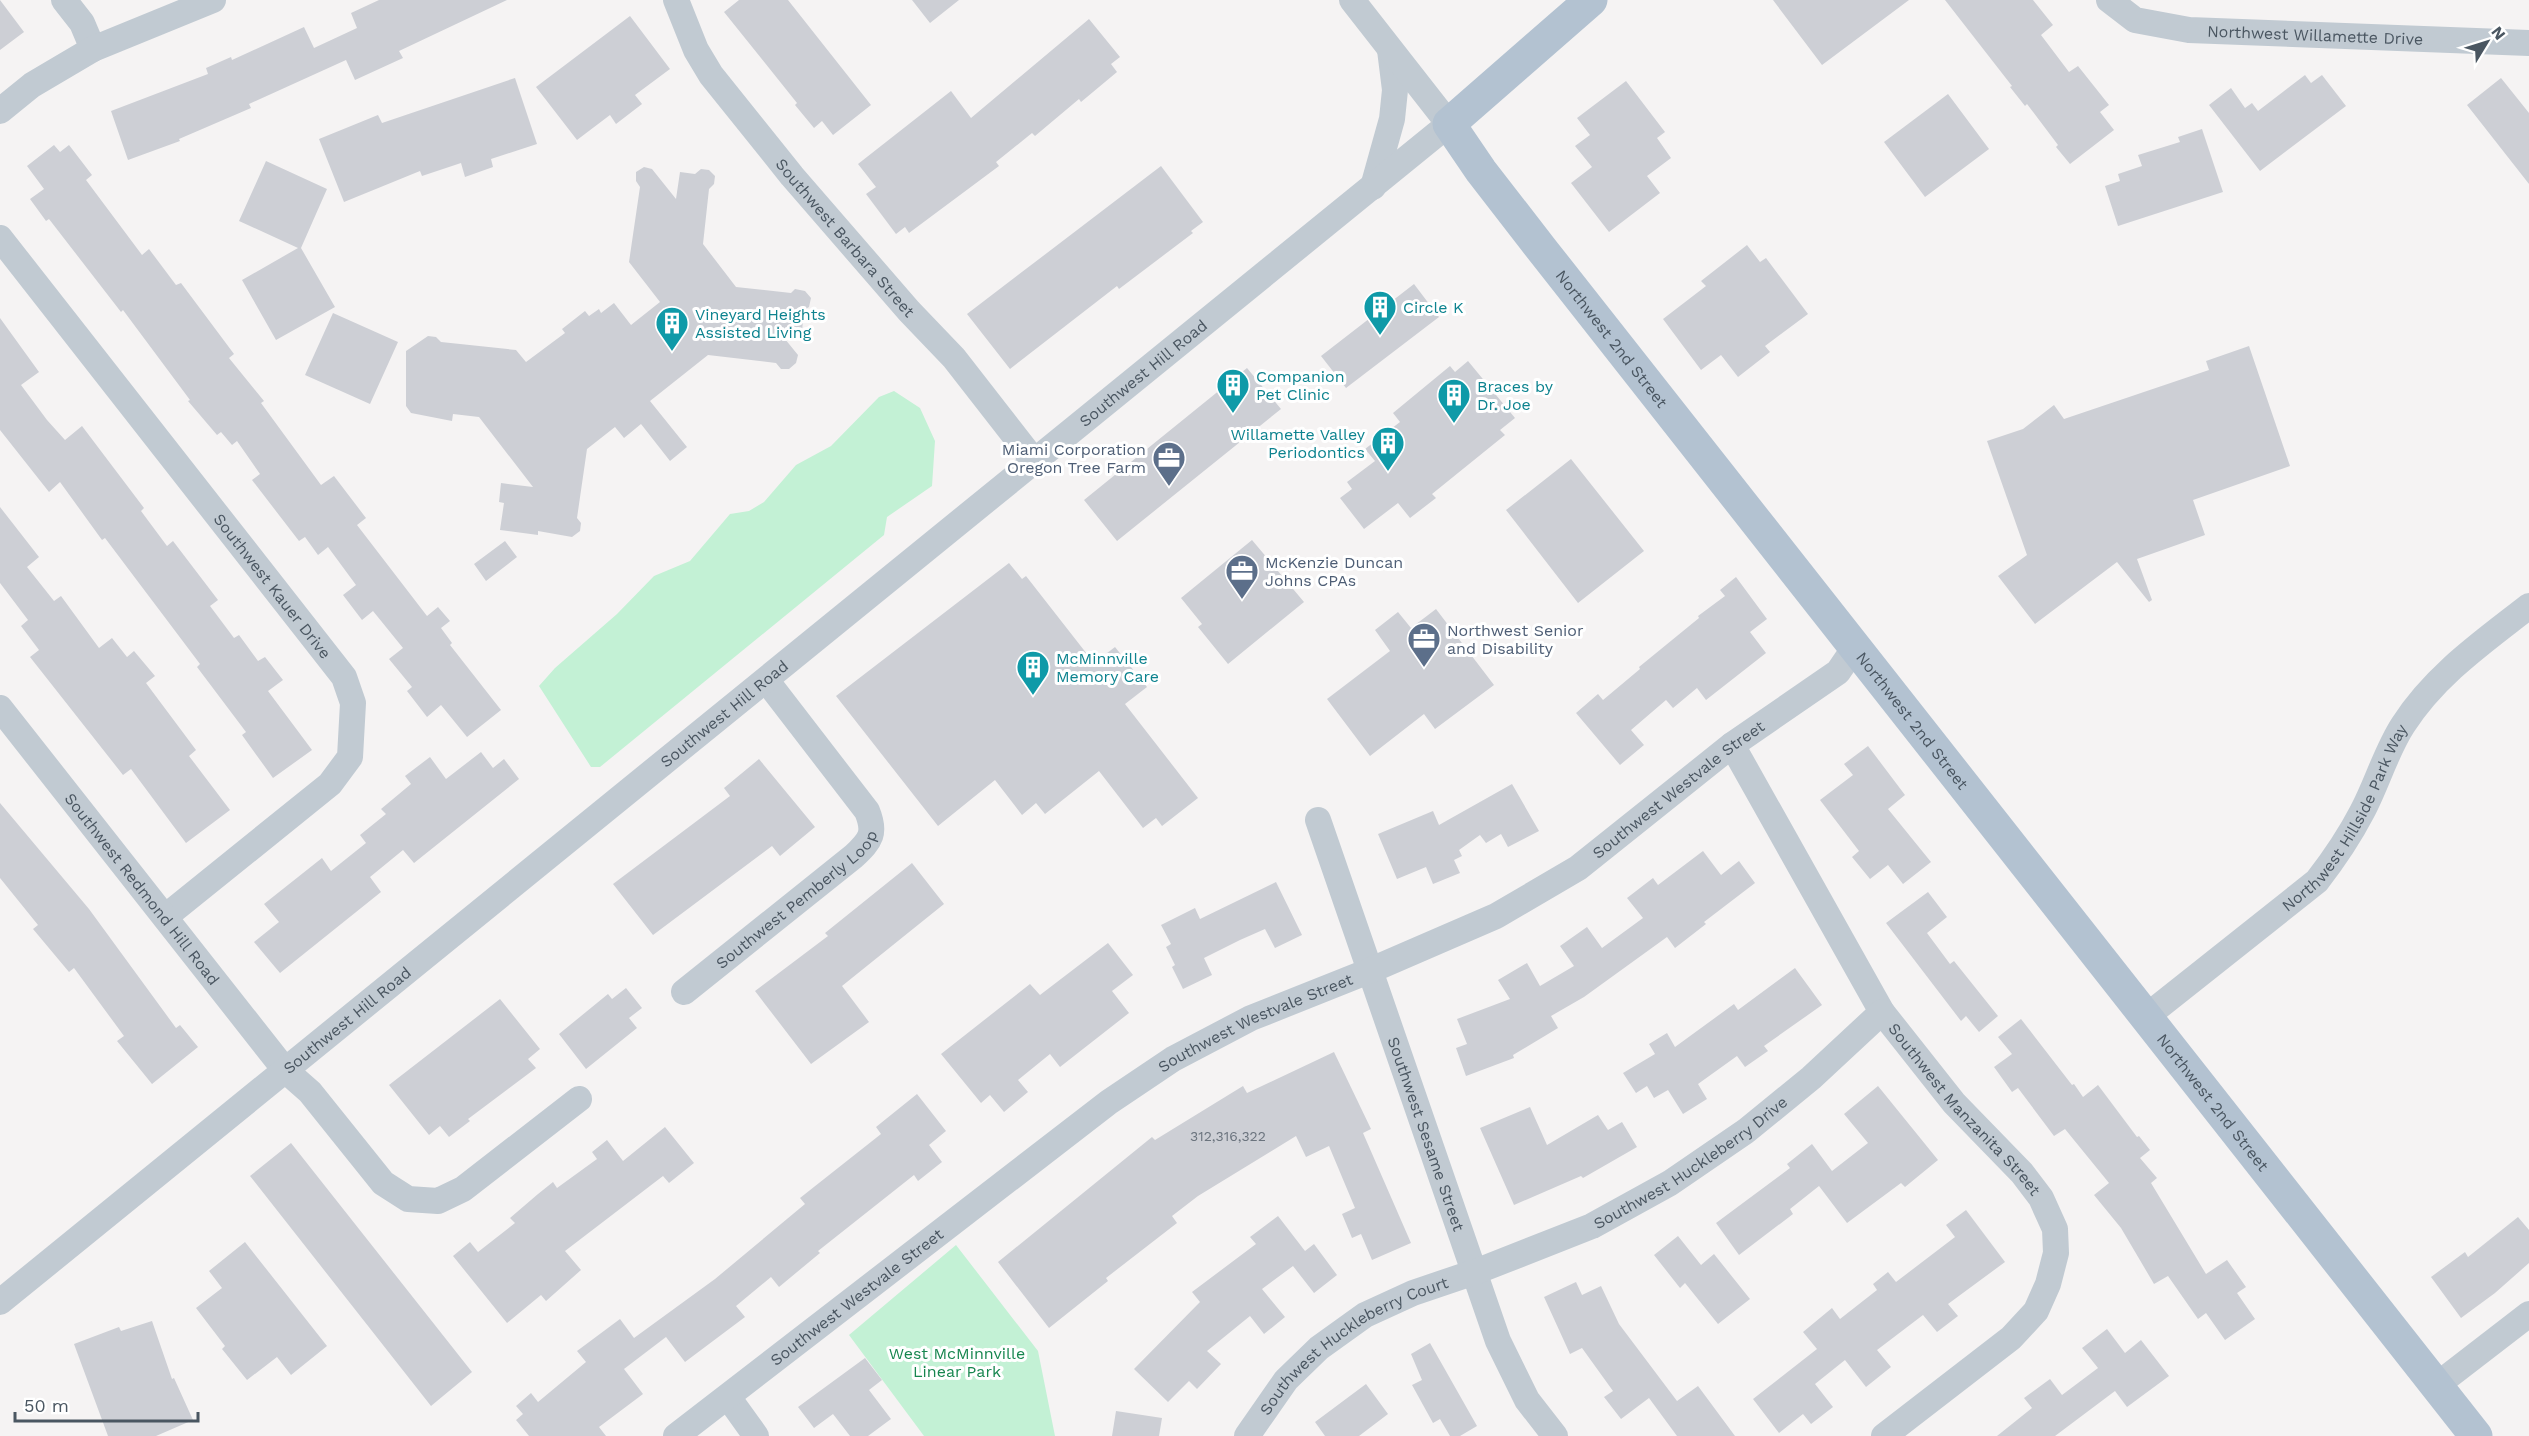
<svg xmlns="http://www.w3.org/2000/svg" width="2529" height="1436" font-family="'Work Sans',sans-serif">
<style>
.green{fill:#c3f1d5}
.building{fill:#cdcfd5}
.lines{fill:none;stroke-linecap:round;stroke-linejoin:round}
.minor{stroke:#c1cad2;stroke-width:26}
.major{stroke:#b3c2d1;stroke-width:33}
.labels{text-anchor:middle;stroke-width:6;stroke-linejoin:round;paint-order:stroke}
.number-label{font-size:14px;fill:#6b747e}
.street-label{font-size:16px;fill:#4a5661;stroke:#fff}
.culture-label{font-size:16px;fill:#0d838f;stroke:#fff;text-anchor:start}
.service-label{font-size:16px;fill:#4e5e75;stroke:#fff;text-anchor:start}
.park-label{font-size:16px;fill:#17864f;stroke:#fff}
</style>
<rect width="100%" height="100%" fill="#f5f3f3"/>
<path class="green" d="M 894,391 L 920,408 L 935,441 L 932,486 L 887,517 L 884,535 L 600,767 L 591,767 L 539,686 L 555,668 L 617,614 L 654,576 L 690,561 L 730,514 L 749,511 L 764,502 L 796,465 L 831,446 L 879,397 Z
M 956,1245 L 1038,1351 L 1055,1436 L 924,1436 L 849,1335 Z"/>
<path class="building" d="M 0,0 L 24,32 L 0,50 Z
M 379,0 L 507,0 L 399,51 L 403,58 L 355,80 L 346,60 L 249,104 L 251,108 L 179,139 L 180,141 L 128,160 L 111,111 L 208,74 L 206,68 L 231,57 L 232,60 L 304,27 L 314,48 L 357,28 L 351,13 Z
M 739,0 L 788,0 L 871,105 L 833,135 L 822,121 L 814,128 L 795,105 L 797,103 L 724,12 Z
M 912,0 L 959,0 L 930,23 Z
M 1773,0 L 1909,0 L 1822,65 Z
M 1945,0 L 2033,0 L 2053,25 L 2041,35 L 2069,72 L 2078,66 L 2109,105 L 2100,112 L 2114,130 L 2070,164 L 2056,147 L 2058,145 L 2027,104 L 2025,106 L 2010,87 L 2012,86 Z
M 630,16 L 670,69 L 635,95 L 642,104 L 616,124 L 610,115 L 577,140 L 536,87 Z
M 1089,19 L 1120,57 L 1111,64 L 1117,72 L 1081,102 L 1079,99 L 1035,136 L 1032,133 L 996,162 L 999,166 L 909,233 L 905,227 L 896,234 L 866,194 L 876,187 L 858,164 L 951,91 L 971,118 Z
M 2305,75 L 2311,83 L 2322,75 L 2346,106 L 2260,171 L 2209,105 L 2231,88 L 2245,108 L 2252,103 L 2258,111 Z
M 515,78 L 537,144 L 491,159 L 493,167 L 465,177 L 461,163 L 422,176 L 420,171 L 344,202 L 319,139 L 378,115 L 382,123 Z
M 2501,78 L 2529,113 L 2529,184 L 2467,105 Z
M 1626,81 L 1665,132 L 1657,138 L 1671,158 L 1647,176 L 1660,193 L 1609,232 L 1571,183 L 1592,167 L 1575,146 L 1590,135 L 1577,118 Z
M 1948,94 L 1989,149 L 1925,197 L 1884,142 Z
M 2202,129 L 2223,192 L 2118,226 L 2105,186 L 2120,181 L 2118,174 L 2142,166 L 2138,155 L 2180,142 L 2178,137 Z
M 54,145 L 60,152 L 69,145 L 92,175 L 86,180 L 142,255 L 149,249 L 176,285 L 181,283 L 234,354 L 229,358 L 264,401 L 261,403 L 321,485 L 334,476 L 366,518 L 357,525 L 427,616 L 438,607 L 450,621 L 441,628 L 452,643 L 450,645 L 501,710 L 467,737 L 441,705 L 427,717 L 407,691 L 412,687 L 389,659 L 403,648 L 373,611 L 362,620 L 343,595 L 356,585 L 328,547 L 318,555 L 305,537 L 299,541 L 252,480 L 260,474 L 237,441 L 232,445 L 221,432 L 217,435 L 188,401 L 190,400 L 123,310 L 121,312 L 49,219 L 46,221 L 30,199 L 44,189 L 27,166 Z
M 266,161 L 327,189 L 301,248 L 335,307 L 276,340 L 242,280 L 298,248 L 239,221 Z
M 1161,166 L 1203,222 L 1191,231 L 1193,233 L 1119,289 L 1117,286 L 1010,369 L 967,314 Z
M 644,167 L 652,169 L 676,199 L 680,172 L 695,174 L 701,169 L 709,170 L 715,176 L 714,184 L 709,189 L 703,244 L 736,287 L 791,293 L 795,289 L 805,291 L 811,298 L 809,307 L 804,310 L 802,331 L 776,328 L 798,355 L 796,363 L 789,369 L 781,369 L 776,363 L 708,355 L 650,401 L 687,447 L 670,461 L 641,424 L 624,438 L 615,427 L 587,449 L 577,518 L 581,523 L 580,531 L 572,537 L 538,531 L 538,535 L 500,530 L 504,503 L 499,502 L 501,483 L 533,487 L 479,417 L 453,414 L 452,421 L 411,413 L 406,406 L 406,351 L 428,336 L 436,337 L 441,342 L 516,350 L 526,362 L 565,333 L 562,329 L 585,311 L 589,316 L 599,309 L 601,313 L 614,303 L 631,325 L 660,302 L 629,262 L 640,187 L 636,181 L 636,172 Z
M 1747,245 L 1760,262 L 1766,258 L 1808,314 L 1765,346 L 1770,352 L 1738,377 L 1721,355 L 1701,370 L 1663,319 L 1706,286 L 1701,281 Z
M 1414,284 L 1439,317 L 1346,388 L 1321,356 Z
M 333,313 L 398,342 L 370,404 L 305,375 Z
M 0,318 L 39,372 L 21,385 L 47,420 L 65,440 L 82,426 L 144,508 L 141,511 L 167,546 L 173,541 L 218,600 L 210,606 L 234,638 L 239,635 L 258,661 L 265,657 L 283,680 L 268,691 L 312,750 L 273,778 L 242,735 L 246,732 L 197,667 L 200,664 L 105,538 L 102,540 L 60,482 L 49,492 L 0,430 Z
M 2249,346 L 2290,466 L 2193,500 L 2205,535 L 2137,559 L 2152,600 L 2149,602 L 2117,562 L 2035,624 L 1998,576 L 2027,555 L 1987,441 L 2023,429 L 2054,405 L 2064,419 L 2209,370 L 2206,361 Z
M 1468,361 L 1515,418 L 1500,430 L 1505,435 L 1432,494 L 1436,498 L 1410,518 L 1398,503 L 1364,529 L 1340,498 L 1352,489 L 1347,482 L 1375,461 L 1365,449 L 1400,422 L 1393,413 L 1450,366 L 1455,372 Z
M 1247,368 L 1281,409 L 1117,541 L 1084,500 Z
M 1571,459 L 1644,551 L 1578,603 L 1506,510 Z
M 0,507 L 39,557 L 27,567 L 54,601 L 61,596 L 99,648 L 112,638 L 127,657 L 134,651 L 155,676 L 146,683 L 196,750 L 189,756 L 230,810 L 186,843 L 131,769 L 123,775 L 30,657 L 39,650 L 21,626 L 28,620 L 0,583 Z
M 1252,540 L 1304,602 L 1228,664 L 1198,627 L 1202,624 L 1181,598 Z
M 505,541 L 517,557 L 486,581 L 474,564 Z
M 1009,563 L 1022,579 L 1026,576 L 1094,663 L 1115,647 L 1147,687 L 1125,704 L 1198,798 L 1162,826 L 1156,818 L 1143,828 L 1099,771 L 1045,814 L 1036,803 L 1022,815 L 995,780 L 938,826 L 836,696 Z
M 1736,577 L 1767,619 L 1750,632 L 1766,653 L 1706,700 L 1697,688 L 1673,708 L 1666,700 L 1631,730 L 1644,745 L 1620,765 L 1576,713 L 1598,694 L 1603,700 L 1640,669 L 1639,667 L 1699,618 L 1698,616 L 1725,596 L 1720,590 Z
M 1436,609 L 1494,685 L 1435,729 L 1424,714 L 1370,756 L 1327,699 L 1390,651 L 1375,630 L 1398,612 L 1411,628 Z
M 1868,746 L 1905,795 L 1888,809 L 1931,862 L 1903,884 L 1888,865 L 1870,879 L 1852,857 L 1859,851 L 1820,800 L 1853,775 L 1844,764 Z
M 481,752 L 493,768 L 504,759 L 519,779 L 414,863 L 403,850 L 370,877 L 381,892 L 280,973 L 254,942 L 279,922 L 264,904 L 322,858 L 331,871 L 366,843 L 360,835 L 386,814 L 381,809 L 411,784 L 405,776 L 430,757 L 446,779 Z
M 759,759 L 815,827 L 780,856 L 772,846 L 653,935 L 613,884 L 730,796 L 724,788 Z
M 1512,784 L 1539,831 L 1508,847 L 1501,834 L 1486,843 L 1480,835 L 1459,850 L 1462,856 L 1454,860 L 1460,873 L 1433,884 L 1426,867 L 1397,879 L 1378,834 L 1433,811 L 1439,825 Z
M 0,803 L 89,909 L 176,1028 L 180,1025 L 198,1047 L 152,1084 L 117,1041 L 124,1036 L 74,968 L 69,972 L 33,929 L 38,925 L 0,878 Z
M 1703,851 L 1721,875 L 1739,861 L 1755,883 L 1704,922 L 1706,924 L 1675,948 L 1667,937 L 1584,997 L 1551,1016 L 1558,1028 L 1513,1055 L 1514,1058 L 1466,1076 L 1456,1048 L 1467,1044 L 1457,1019 L 1510,999 L 1498,980 L 1527,963 L 1540,986 L 1574,966 L 1560,946 L 1587,927 L 1602,948 L 1643,918 L 1627,898 L 1653,878 L 1658,885 Z
M 912,863 L 944,904 L 842,986 L 869,1022 L 811,1064 L 755,991 L 828,936 L 825,933 Z
M 1276,882 L 1302,935 L 1275,948 L 1265,929 L 1240,940 L 1204,958 L 1212,975 L 1183,989 L 1172,967 L 1175,965 L 1166,947 L 1171,944 L 1161,925 L 1195,908 L 1200,919 Z
M 1928,892 L 1947,917 L 1927,933 L 1950,964 L 1954,961 L 1998,1016 L 1979,1032 L 1966,1016 L 1961,1021 L 1886,923 Z
M 1108,943 L 1133,975 L 1112,991 L 1129,1013 L 1060,1067 L 1050,1054 L 1018,1080 L 1028,1092 L 1004,1112 L 990,1095 L 981,1103 L 941,1054 L 1030,984 L 1040,995 Z
M 1795,968 L 1822,1005 L 1764,1046 L 1768,1051 L 1745,1067 L 1737,1056 L 1698,1084 L 1707,1099 L 1683,1114 L 1668,1090 L 1654,1098 L 1647,1086 L 1636,1093 L 1623,1073 L 1655,1054 L 1649,1044 L 1667,1033 L 1675,1047 L 1734,1004 L 1738,1010 Z
M 626,988 L 642,1008 L 629,1018 L 637,1028 L 586,1069 L 559,1034 L 608,994 L 612,999 Z
M 500,999 L 540,1049 L 528,1059 L 536,1068 L 468,1119 L 470,1121 L 449,1137 L 440,1126 L 429,1135 L 389,1085 Z
M 2021,1019 L 2072,1085 L 2074,1084 L 2083,1097 L 2098,1085 L 2137,1137 L 2139,1136 L 2150,1150 L 2140,1158 L 2157,1178 L 2151,1183 L 2206,1274 L 2227,1260 L 2246,1287 L 2237,1293 L 2255,1319 L 2225,1340 L 2206,1313 L 2198,1319 L 2168,1276 L 2154,1284 L 2121,1228 L 2094,1195 L 2109,1183 L 2065,1129 L 2054,1136 L 2018,1088 L 2012,1092 L 1994,1067 L 2012,1054 L 1998,1037 Z
M 1334,1052 L 1371,1129 L 1363,1133 L 1411,1243 L 1372,1260 L 1361,1234 L 1352,1238 L 1342,1214 L 1355,1208 L 1329,1146 L 1306,1157 L 1296,1136 L 1198,1196 L 1172,1216 L 1177,1223 L 1106,1278 L 1108,1281 L 1049,1328 L 998,1262 L 1152,1137 L 1155,1140 L 1243,1086 L 1247,1093 Z
M 1878,1086 L 1938,1160 L 1905,1187 L 1901,1183 L 1847,1223 L 1819,1186 L 1790,1209 L 1793,1214 L 1739,1255 L 1716,1223 L 1790,1168 L 1787,1164 L 1812,1144 L 1832,1171 L 1868,1143 L 1844,1114 Z
M 917,1094 L 946,1131 L 929,1145 L 942,1162 L 918,1181 L 914,1175 L 818,1251 L 820,1253 L 779,1287 L 771,1277 L 736,1306 L 745,1317 L 685,1362 L 666,1337 L 624,1369 L 643,1394 L 599,1427 L 606,1436 L 529,1436 L 516,1420 L 523,1414 L 516,1406 L 531,1393 L 538,1402 L 586,1362 L 577,1351 L 620,1319 L 634,1338 L 715,1279 L 805,1204 L 800,1198 L 881,1134 L 876,1127 Z
M 1530,1107 L 1547,1145 L 1598,1115 L 1608,1130 L 1622,1122 L 1637,1147 L 1583,1178 L 1581,1176 L 1514,1205 L 1480,1128 Z
M 665,1127 L 694,1163 L 669,1183 L 663,1176 L 565,1251 L 581,1270 L 546,1301 L 541,1295 L 507,1323 L 453,1256 L 470,1242 L 478,1252 L 515,1223 L 510,1218 L 538,1194 L 553,1182 L 557,1188 L 597,1159 L 592,1152 L 607,1140 L 623,1161 Z
M 291,1143 L 472,1372 L 431,1406 L 250,1176 Z
M 1966,1210 L 2005,1262 L 1948,1304 L 1958,1316 L 1937,1332 L 1923,1315 L 1877,1350 L 1891,1367 L 1866,1387 L 1845,1360 L 1815,1384 L 1833,1407 L 1811,1424 L 1803,1414 L 1779,1433 L 1753,1399 L 1817,1349 L 1803,1332 L 1832,1308 L 1840,1319 L 1877,1290 L 1873,1284 L 1888,1272 L 1896,1282 L 1955,1237 L 1946,1225 Z
M 1278,1216 L 1305,1251 L 1314,1244 L 1337,1275 L 1314,1293 L 1293,1266 L 1262,1289 L 1285,1317 L 1264,1334 L 1250,1316 L 1207,1351 L 1221,1364 L 1197,1389 L 1189,1381 L 1168,1402 L 1134,1369 L 1200,1302 L 1192,1292 L 1256,1244 L 1250,1237 Z
M 2518,1217 L 2529,1230 L 2529,1263 L 2495,1293 L 2461,1318 L 2431,1277 L 2465,1252 L 2468,1257 Z
M 1678,1236 L 1701,1265 L 1714,1254 L 1750,1299 L 1718,1324 L 1685,1283 L 1680,1288 L 1654,1255 Z
M 245,1242 L 327,1346 L 291,1375 L 277,1357 L 247,1380 L 222,1349 L 225,1346 L 196,1308 L 222,1288 L 209,1271 Z
M 1576,1282 L 1582,1295 L 1601,1286 L 1619,1324 L 1677,1401 L 1698,1386 L 1735,1436 L 1677,1436 L 1649,1398 L 1621,1419 L 1604,1397 L 1613,1391 L 1582,1348 L 1570,1354 L 1544,1297 Z
M 152,1321 L 172,1379 L 174,1378 L 193,1420 L 156,1436 L 108,1436 L 74,1344 L 119,1327 L 121,1331 Z
M 2107,1329 L 2125,1353 L 2141,1340 L 2169,1376 L 2127,1407 L 2115,1391 L 2055,1436 L 1997,1436 L 2032,1408 L 2024,1398 L 2050,1379 L 2062,1395 L 2098,1368 L 2082,1348 Z
M 1430,1343 L 1477,1426 L 1460,1436 L 1450,1436 L 1440,1419 L 1433,1423 L 1412,1385 L 1422,1380 L 1411,1354 Z
M 865,1358 L 882,1380 L 869,1390 L 891,1419 L 868,1436 L 850,1436 L 833,1414 L 814,1428 L 798,1407 Z
M 1366,1384 L 1388,1414 L 1359,1436 L 1325,1436 L 1315,1422 Z
M 1116,1411 L 1162,1418 L 1159,1436 L 1112,1436 Z"/>
<g class="lines">
<g class="minor">
<path d="M 64,0 L 82,23 L 93,49"/>
<path id="s1" d="M 676,0 L 696,50 L 711,75 L 792,176 L 909,311 L 954,358 L 1035,462"/>
<path id="s2" d="M 2109,0 L 2135,20 L 2189,30 L 2529,43"/>
<path d="M 0,111 L 32,85 L 93,49 L 213,0"/>
<path d="M 1373,187 L 1392,119 L 1395,90 L 1390,50"/>
<path id="s3" d="M 0,238 L 344,677 L 353,703 L 350,757 L 330,784 L 165,917"/>
<path id="s4" d="M 0,708 L 285,1070 L 310,1092 L 383,1183 L 408,1199 L 438,1201 L 463,1189 L 579,1099"/>
<path id="s5" d="M 1732,745 L 1882,1012 L 1954,1103 L 2022,1173 L 2041,1198 L 2055,1229 L 2056,1253 L 2048,1284 L 2036,1311 L 2011,1338 L 1884,1436"/>
<path id="s6" d="M 1318,820 L 1498,1341 L 1527,1400 L 1555,1436"/>
<path id="s7" d="M 684,992 L 854,856 C 871,840 876,833 867,811 L 766,680"/>
<path id="s8" d="M 2147,1016 L 2317,881 C 2334,859 2349,837 2362,812 C 2377,784 2386,751 2403,725 C 2435,675 2483,642 2529,606"/>
<path id="s9" d="M 0,1302 L 1449,124 L 1352,0"/>
<path d="M 2437,1385 L 2529,1314"/>
<path d="M 728,1397 L 756,1436"/>
<path id="s10" d="M 676,1436 L 1109,1102 L 1173,1059 L 1251,1018 L 1369,971 L 1496,916 L 1578,868 L 1732,745 L 1838,672 L 1855,647"/>
<path id="s11" d="M 1247,1436 L 1286,1380 L 1319,1348 L 1365,1315 L 1413,1293 L 1475,1272 L 1592,1226 L 1670,1183 L 1746,1131 L 1811,1078 L 1882,1012"/>
</g>
<path class="major" id="s12" d="M 1591,0 L 1449,124 L 1481,171 L 1543,251 L 2476,1436"/>
</g>
<defs>
<symbol id="building-pin" viewBox="-11 -11 22 30"><path d="M0 17L-7.5 6A9.5 9.5 0 1 1 7.5 6Z" fill="#0f9aa8" stroke="#fff"/><path d="M-4-6H4V6H1V3H-1V6H-4ZM-2.5-4.3h1.7v1.8h-1.7ZM.8-4.3h1.7v1.8H.8ZM-2.5-1h1.7V.8h-1.7ZM.8-1h1.7V.8H.8Z" fill="#fff"/></symbol>
<symbol id="office-pin" viewBox="-11 -11 22 30"><path d="M0 17L-7.5 6A9.5 9.5 0 1 1 7.5 6Z" fill="#5c6f8a" stroke="#fff"/><path d="M-6-3h4V-5.5h4V-3h4V5H-6ZM-1-4.5V-3h2v-1.5ZM-6 0V1H6V0Z" fill="#fff"/></symbol>
</defs>
<g fill-rule="evenodd">
<use href="#building-pin" x="1361" y="288" width="38" height="52"/>
<use href="#building-pin" x="653" y="304" width="38" height="52"/>
<use href="#building-pin" x="1214" y="366" width="38" height="52"/>
<use href="#building-pin" x="1435" y="376" width="38" height="52"/>
<use href="#building-pin" x="1369" y="424" width="38" height="52"/>
<use href="#office-pin" x="1150" y="439" width="38" height="52"/>
<use href="#office-pin" x="1223" y="552" width="38" height="52"/>
<use href="#office-pin" x="1405" y="620" width="38" height="52"/>
<use href="#building-pin" x="1014" y="648" width="38" height="52"/>
</g>
<g class="labels">
<g class="number-label">
<text x="1228" y="1141">312,316,322</text>
</g>
<g class="street-label">
<text dy="6" stroke="none"><textPath href="#s2" startOffset="214">Northwest Willamette Drive</textPath></text>
<text dy="6" stroke="none"><textPath href="#s1" startOffset="294">Southwest Barbara Street</textPath></text>
<text dy="6" stroke="none"><textPath href="#s12" startOffset="458">Northwest 2nd Street</textPath></text>
<text dy="6" stroke="none"><textPath href="#s9" startOffset="1473">Southwest Hill Road</textPath></text>
<text dy="6" stroke="none"><textPath href="#s3" startOffset="442">Southwest Kauer Drive</textPath></text>
<text dy="6" stroke="none"><textPath href="#s9" startOffset="933">Southwest Hill Road</textPath></text>
<text dy="6" stroke="none"><textPath href="#s12" startOffset="944">Northwest 2nd Street</textPath></text>
<text dy="6" stroke="none"><textPath href="#s10" startOffset="1200">Southwest Westvale Street</textPath></text>
<text dy="6" stroke="none"><textPath href="#s8" startOffset="285">Northwest Hillside Park Way</textPath></text>
<text dy="6" stroke="none"><textPath href="#s4" startOffset="230">Southwest Redmond Hill Road</textPath></text>
<text dy="6" stroke="none"><textPath href="#s7" startOffset="146">Southwest Pemberly Loop</textPath></text>
<text dy="6" stroke="none"><textPath href="#s9" startOffset="447">Southwest Hill Road</textPath></text>
<text dy="6" stroke="none"><textPath href="#s10" startOffset="714">Southwest Westvale Street</textPath></text>
<text dy="6" stroke="none"><textPath href="#s12" startOffset="1430">Northwest 2nd Street</textPath></text>
<text dy="6" stroke="none"><textPath href="#s5" startOffset="434">Southwest Manzanita Street</textPath></text>
<text dy="6" stroke="none"><textPath href="#s6" startOffset="332">Southwest Sesame Street</textPath></text>
<text dy="6" stroke="none"><textPath href="#s11" startOffset="532">Southwest Huckleberry Drive</textPath></text>
<text dy="6" stroke="none"><textPath href="#s10" startOffset="228">Southwest Westvale Street</textPath></text>
<text dy="6" stroke="none"><textPath href="#s11" startOffset="144">Southwest Huckleberry Court</textPath></text>
</g>
<g class="culture-label">
<text x="1403" y="313">Circle K</text>
<text x="695" y="320">Vineyard Heights<tspan x="695" dy="18">Assisted Living</tspan></text>
<text x="1256" y="382">Companion<tspan x="1256" dy="18">Pet Clinic</tspan></text>
<text x="1477" y="392">Braces by<tspan x="1477" dy="18">Dr. Joe</tspan></text>
<text x="1365" y="440" text-anchor="end">Willamette Valley<tspan x="1365" dy="18">Periodontics</tspan></text>
<text x="1056" y="664">McMinnville<tspan x="1056" dy="18">Memory Care</tspan></text>
</g>
<g class="service-label">
<text x="1146" y="455" text-anchor="end">Miami Corporation<tspan x="1146" dy="18">Oregon Tree Farm</tspan></text>
<text x="1265" y="568">McKenzie Duncan<tspan x="1265" dy="18">Johns CPAs</tspan></text>
<text x="1447" y="636">Northwest Senior<tspan x="1447" dy="18">and Disability</tspan></text>
</g>
<g class="park-label">
<text x="957" y="1359">West McMinnville<tspan x="957" dy="18">Linear Park</tspan></text>
</g>
</g>
<g transform="translate(2487 42) rotate(52)" stroke="#ffffff" stroke-width="4.5" paint-order="stroke">
<path d="M0-4.5L10 22L0 15L-10 22Z" fill="#4a5661"/>
<text y="-9" font-size="16" font-weight="bold" text-anchor="middle" fill="#4a5661">N</text>
</g>
<path d="M15 1412v9h183v-9" fill="none" stroke="#4a5661" stroke-width="3"/>
<text x="24" y="1412" font-size="18" fill="#4a5661" stroke="#ffffff" stroke-width="4.5" paint-order="stroke">50 m</text>
</svg>
